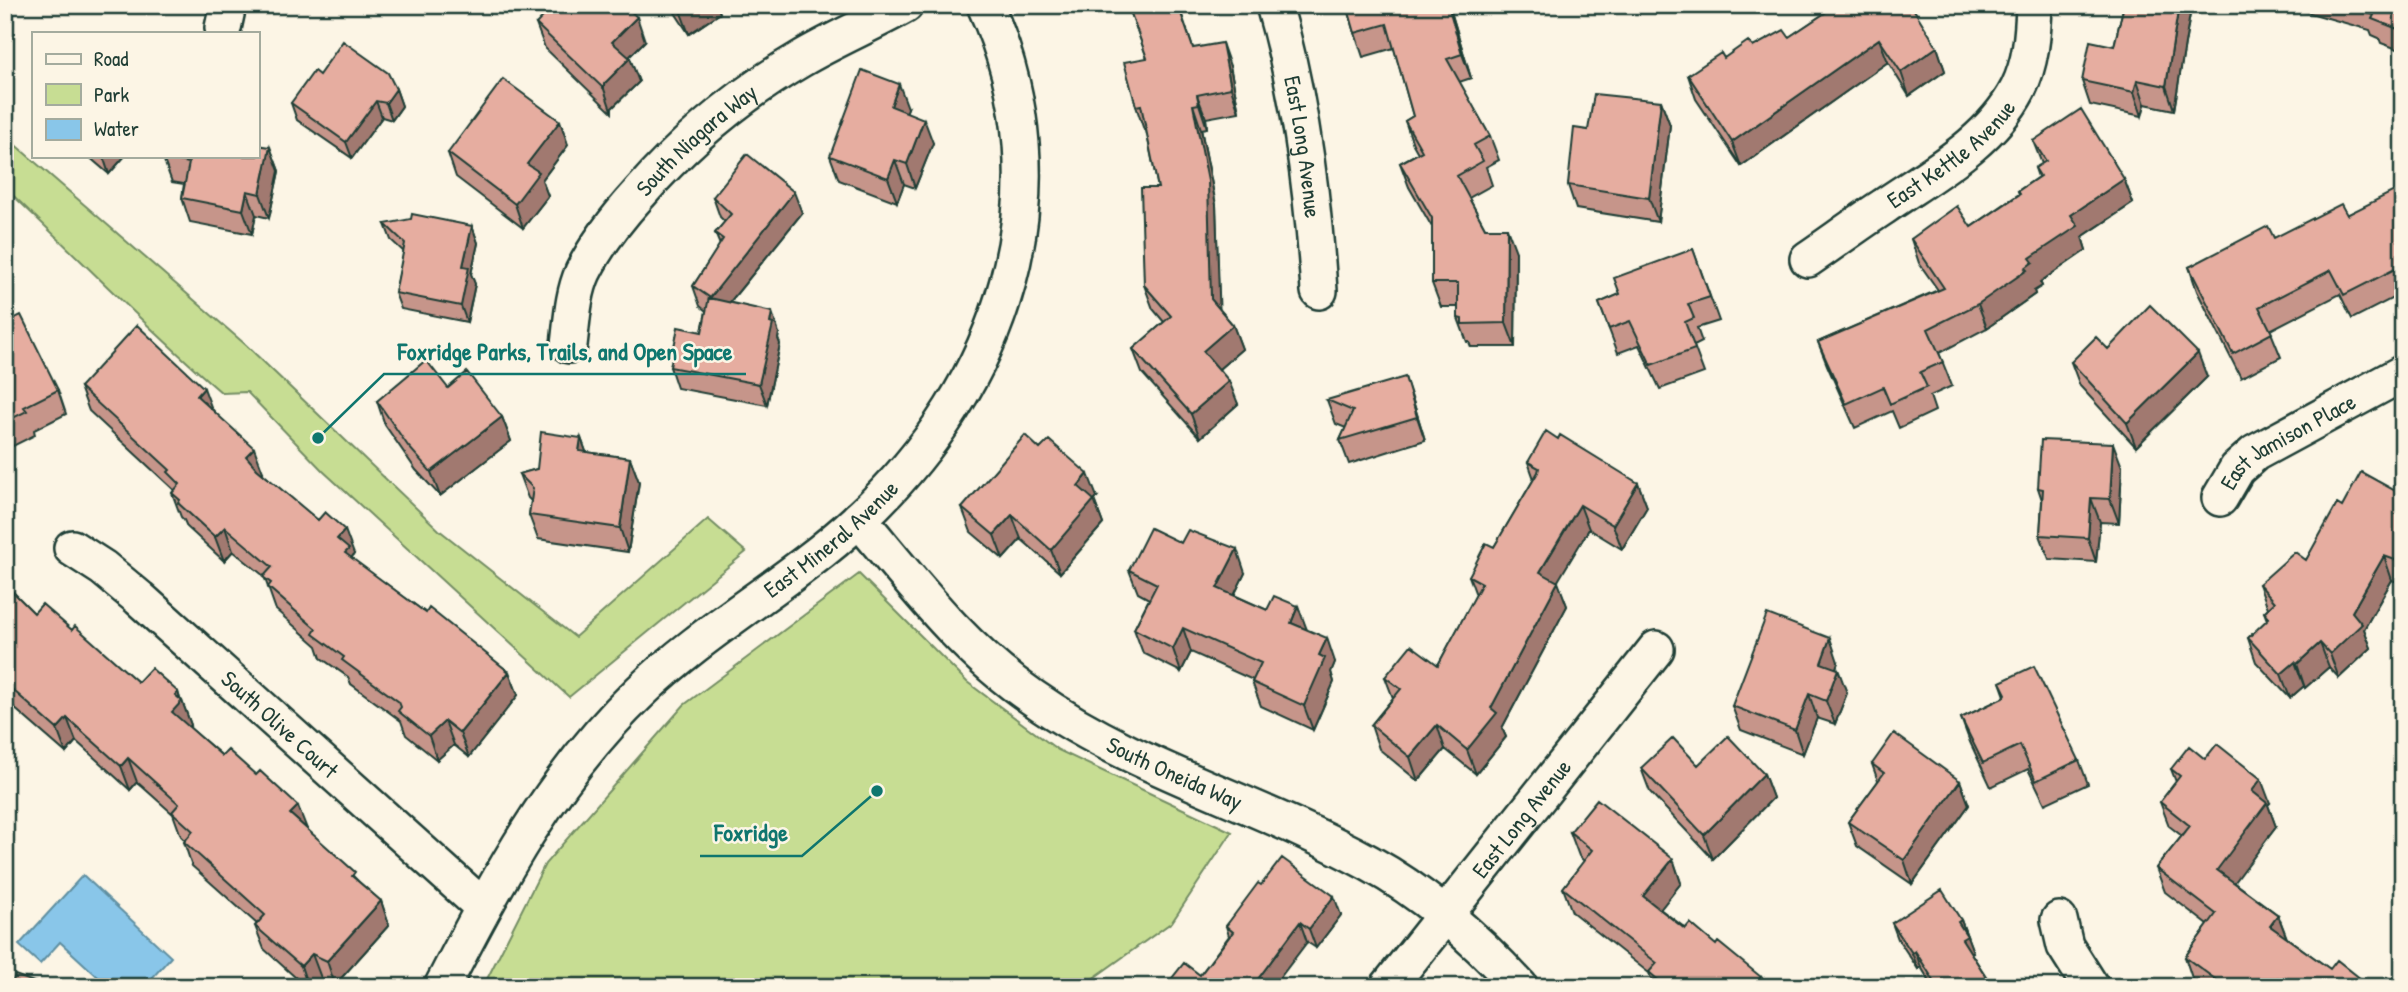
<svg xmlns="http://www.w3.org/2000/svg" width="2408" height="992" font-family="'Patrick Hand',sans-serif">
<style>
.green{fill:#c7dd93;stroke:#738d64;stroke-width:2}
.water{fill:#89c6e9;stroke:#5f8fa1;stroke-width:2}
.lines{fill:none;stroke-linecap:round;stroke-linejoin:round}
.minor-casing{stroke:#1f3d34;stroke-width:40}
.minor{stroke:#fcf5e5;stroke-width:35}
.wall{fill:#c6958a;stroke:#1f3d34;stroke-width:2}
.shaded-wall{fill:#a17970;stroke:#1f3d34;stroke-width:2}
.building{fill:#e6ada0;stroke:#1f3d34;stroke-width:2}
.labels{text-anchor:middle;stroke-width:5;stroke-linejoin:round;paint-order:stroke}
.street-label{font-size:23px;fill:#1f3d34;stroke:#fcf5e5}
.leader{fill:none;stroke:#0f766e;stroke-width:2.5}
.callout-dot{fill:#0f766e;stroke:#fcf5e5;stroke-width:2.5}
.callout-label{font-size:24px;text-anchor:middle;font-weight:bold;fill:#0f766e;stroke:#fcf5e5;stroke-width:5;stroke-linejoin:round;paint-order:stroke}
</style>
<rect width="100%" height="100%" fill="#fcf5e5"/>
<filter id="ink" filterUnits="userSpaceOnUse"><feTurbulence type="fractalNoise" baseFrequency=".0143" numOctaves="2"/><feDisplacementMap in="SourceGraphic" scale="14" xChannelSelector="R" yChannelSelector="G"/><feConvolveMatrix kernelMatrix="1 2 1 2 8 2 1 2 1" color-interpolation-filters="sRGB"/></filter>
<g filter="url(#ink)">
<path class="green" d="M 5,136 L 246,345 L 439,530 L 575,637 L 708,519 L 746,552 L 569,697 L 323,471 L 247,392 L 222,393 C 146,328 78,256 5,188 Z
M 859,574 L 967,682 L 1058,750 L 1232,832 L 1172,922 L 1081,987 L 483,987 L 545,864 L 684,705 Z"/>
<path class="water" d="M 83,875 L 171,957 L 144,987 L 109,987 L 60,942 L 40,964 L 19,945 Z"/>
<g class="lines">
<defs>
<g id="minor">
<path id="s1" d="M 1274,5 C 1301,98 1313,194 1319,291"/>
<path d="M 223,28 L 228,5"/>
<path id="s2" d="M 1808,259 C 1833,242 1857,224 1883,207 C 1931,174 1990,143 2018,89 C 2031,63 2033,34 2034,5"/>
<path id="s3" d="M 569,345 C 572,321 573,294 583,272 C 597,244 618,217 639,194 C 686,140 739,95 801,59 C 835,39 871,24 905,5"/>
<path id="s4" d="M 2220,498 L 2237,469 L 2255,453 L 2403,373"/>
<path id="s5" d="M 859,519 C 912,582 963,650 1032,697 C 1134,769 1260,803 1369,863 C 1426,894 1476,939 1520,987"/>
<path id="s6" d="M 72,548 L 103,568 L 139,598 L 483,907"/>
<path d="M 2059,920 L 2065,946 L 2091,987"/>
<path id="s7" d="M 442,987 C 496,881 553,775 640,692 C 707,627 790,583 858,520 C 1004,386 1069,191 985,5"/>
<path id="s8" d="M 1388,987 L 1656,649"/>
</g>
</defs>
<use href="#minor" class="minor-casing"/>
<use href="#minor" class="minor"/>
</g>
<path class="wall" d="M 670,5 L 722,5 L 718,8 L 720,13 L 689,34 Z
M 1128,5 L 1187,5 L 1189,9 L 1181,12 L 1193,48 L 1230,66 L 1239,112 L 1206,118 L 1207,128 L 1201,129 L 1216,205 L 1219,309 L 1233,325 L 1242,349 L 1219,369 L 1238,404 L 1200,438 L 1142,373 L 1133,349 L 1164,322 L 1153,309 L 1144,285 L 1158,188 L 1146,130 L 1144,130 L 1136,106 L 1147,58 Z
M 1347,5 L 1449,5 L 1471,78 L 1459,82 L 1490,136 L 1499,160 L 1486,167 L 1492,185 L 1469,198 L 1485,228 L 1516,252 L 1515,347 L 1471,347 L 1469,342 L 1467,342 L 1458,318 L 1458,307 L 1441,307 L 1432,283 L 1432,227 L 1409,187 L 1400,163 L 1418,153 L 1413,144 L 1405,121 L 1413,116 L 1394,48 L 1363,57 L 1355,33 Z
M 1837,5 L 1937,47 L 1945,71 L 1909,96 L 1888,62 L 1741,166 L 1696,99 L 1688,75 L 1724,58 L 1753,47 L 1789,37 Z
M 2124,5 L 2191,5 L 2190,14 L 2174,110 L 2145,104 L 2142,116 L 2090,105 L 2082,81 L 2114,46 Z
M 2282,5 L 2403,5 L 2403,51 L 2381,43 L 2379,38 L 2372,35 L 2370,30 Z
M 536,24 L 645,41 L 629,57 L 639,82 L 612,108 L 612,113 L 545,48 Z
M 319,75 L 396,89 L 402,106 L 392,120 L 382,117 L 352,158 L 297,120 L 291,103 Z
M 1661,101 L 1670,125 L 1658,222 L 1576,209 L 1568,185 L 1588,130 Z
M 908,108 L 906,112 L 933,143 L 915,188 L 904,184 L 897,202 L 839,180 L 830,156 Z
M 560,121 L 568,145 L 542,180 L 548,196 L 523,228 L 456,177 L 448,153 Z
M 2033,141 L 2124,179 L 2133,203 L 2082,237 L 2086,250 L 2040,282 L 2042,286 L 2034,291 L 2035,294 L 1987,328 L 1939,353 L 1952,386 L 1930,396 L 1935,411 L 1899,428 L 1892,411 L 1855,428 L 1827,365 L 1818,342 L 1938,290 L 1919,263 L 1911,239 L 1971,227 L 2019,194 L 2018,191 L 2038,177 L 2035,168 L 2042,164 Z
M 270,147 L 279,171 L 269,218 L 256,215 L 252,234 L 190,222 L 182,198 L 184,184 L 172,182 L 163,158 Z
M 88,156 L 125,156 L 109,174 Z
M 2403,189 L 2403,293 L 2352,319 L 2340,294 L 2270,330 L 2281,357 L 2241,378 L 2197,291 L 2189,267 L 2347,215 Z
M 713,197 L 802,213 L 730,302 L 779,333 L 778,339 L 780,344 L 767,405 L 677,388 L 670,367 L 702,332 L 706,311 L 700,306 L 693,286 L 720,245 L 715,233 L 725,222 L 720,217 Z
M 385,224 L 472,226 L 478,243 L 471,274 L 475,284 L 467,322 L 401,309 L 395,293 L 404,252 L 391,240 Z
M 1693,249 L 1719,321 L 1697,328 L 1702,342 L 1694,346 L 1704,373 L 1660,389 L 1639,345 L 1618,353 L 1599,303 L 1620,294 Z
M 5,323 L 58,390 L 66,414 L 34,430 L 35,435 L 5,450 Z
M 2108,349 L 2207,377 L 2136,447 L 2080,386 L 2071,362 Z
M 80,387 L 213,410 L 263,472 L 262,473 L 354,554 L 352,557 L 352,559 L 426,613 L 509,672 L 518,695 L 469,757 L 454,745 L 437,760 L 406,735 L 401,721 L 351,684 L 348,677 L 321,658 L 317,646 L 276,610 L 264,576 L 233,551 L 224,561 L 187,527 L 184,520 L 181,517 L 172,493 L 174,490 L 89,411 Z
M 448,388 L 502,417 L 511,441 L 440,496 L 416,470 L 385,425 L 377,401 Z
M 1327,400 L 1413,401 L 1425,440 L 1349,464 L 1340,440 L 1346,428 L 1336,424 Z
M 581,438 L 586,452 L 630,458 L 639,482 L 628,552 L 538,539 L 529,515 L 531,501 L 528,498 L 519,474 L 537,469 Z
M 1558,439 L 1638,483 L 1647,507 L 1622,549 L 1589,529 L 1557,581 L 1567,606 L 1502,728 L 1506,737 L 1476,774 L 1445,749 L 1418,781 L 1379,749 L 1371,725 L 1393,698 L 1385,677 L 1438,665 L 1476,595 L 1469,576 L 1494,547 L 1534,479 L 1528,462 Z
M 2122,467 L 2119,523 L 2100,522 L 2096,562 L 2049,559 L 2040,535 L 2042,500 L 2038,488 Z
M 2403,495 L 2403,584 L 2392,580 L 2364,629 L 2371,648 L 2339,678 L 2329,667 L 2305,688 L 2304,686 L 2290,698 L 2256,662 L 2248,638 L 2267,620 L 2264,612 L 2268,608 L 2259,584 L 2306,560 L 2342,507 Z
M 1097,497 L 1094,500 L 1103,524 L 1060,573 L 1021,539 L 1003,559 L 971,532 L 962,508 Z
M 1181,543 L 1245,573 L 1234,595 L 1267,610 L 1298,606 L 1306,629 L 1335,662 L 1331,672 L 1334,682 L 1313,730 L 1261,706 L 1252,682 L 1253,680 L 1191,652 L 1181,672 L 1143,653 L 1134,629 L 1149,599 L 1138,593 L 1129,570 Z
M 5,584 L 34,613 L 72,630 L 138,682 L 178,692 L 180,699 L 182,701 L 191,725 L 189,727 L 307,829 L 359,882 L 381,901 L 389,925 L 335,985 L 321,978 L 313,987 L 306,987 L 264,949 L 255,926 L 257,924 L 192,866 L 184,842 L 185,840 L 181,836 L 173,814 L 137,782 L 130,790 L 76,741 L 66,753 L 5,700 Z
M 1838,662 L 1836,668 L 1847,693 L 1835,724 L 1817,718 L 1803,754 L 1741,730 L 1732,706 Z
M 2000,682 L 2079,760 L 2088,784 L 2045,804 L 2028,769 L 1991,787 L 1970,742 L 1961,718 L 2003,698 L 2005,696 Z
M 2205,759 L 2270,803 L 2268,805 L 2276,827 L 2234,882 L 2278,915 L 2287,938 L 2330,969 L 2371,987 L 2202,987 L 2193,981 L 2185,957 L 2208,925 L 2165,892 L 2156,868 L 2182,836 L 2169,826 L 2160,802 L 2176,782 L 2171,769 Z
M 1872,764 L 1960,781 L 1969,805 L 1912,884 L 1857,846 L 1848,822 L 1878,781 Z
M 1698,765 L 1764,774 L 1773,798 L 1713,859 L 1650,792 L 1641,768 Z
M 1570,832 L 1673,859 L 1681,883 L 1660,909 L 1764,987 L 1654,987 L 1649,973 L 1572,912 L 1563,888 L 1584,861 L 1579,856 Z
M 1261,885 L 1341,915 L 1316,948 L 1307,942 L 1165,987 L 1200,975 L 1229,936 L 1226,926 Z
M 1961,920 L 1973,952 L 1971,953 L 1993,987 L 1933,987 L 1921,967 L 1918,969 L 1898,939 L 1892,923 Z"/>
<path class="shaded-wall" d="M 694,5 L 722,5 L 718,8 L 720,13 L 689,34 L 681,13 Z
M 1448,5 L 1449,5 L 1471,78 L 1462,54 Z
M 2179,5 L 2191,5 L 2190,14 L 2174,110 L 2166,86 Z
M 637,17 L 645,41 L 620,66 L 612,42 Z
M 1879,39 L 1888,62 L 1741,166 L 1732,142 Z
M 1222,43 L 1230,66 L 1239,112 L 1231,88 Z
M 1937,47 L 1945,71 L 1909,96 L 1901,72 Z
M 630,58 L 639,82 L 612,108 L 612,113 L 604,89 L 604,84 Z
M 2137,80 L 2145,104 L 2142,116 L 2134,92 Z
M 899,84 L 908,108 L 900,130 L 891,106 Z
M 396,89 L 402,106 L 392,120 L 386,103 Z
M 1197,95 L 1206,118 L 1207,128 L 1199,104 Z
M 376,101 L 382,117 L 352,158 L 346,142 Z
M 1661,101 L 1670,125 L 1658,222 L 1649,198 Z
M 1193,105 L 1201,129 L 1216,205 L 1220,323 L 1211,299 Z
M 924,119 L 933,143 L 915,188 L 907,164 Z
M 560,121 L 568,145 L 542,180 L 548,196 L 523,228 L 515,204 L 527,164 Z
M 270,147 L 279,171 L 269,218 L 260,194 Z
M 103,156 L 125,156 L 109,174 Z
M 895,160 L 904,184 L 897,202 L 888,178 Z
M 2124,179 L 2133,203 L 2082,237 L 2086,250 L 2040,282 L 2042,286 L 2034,291 L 2035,294 L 1987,328 L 1978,304 L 2025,268 L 2030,258 L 2071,215 Z
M 247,191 L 256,215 L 252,234 L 243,210 Z
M 794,192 L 802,213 L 717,318 L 710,298 Z
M 472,226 L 478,243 L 471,274 L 475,284 L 467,322 L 461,306 L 463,266 Z
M 1507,228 L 1516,252 L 1515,347 L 1506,323 Z
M 772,312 L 779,333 L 778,339 L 780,344 L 767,405 L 759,384 Z
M 1233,325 L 1242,349 L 1212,375 L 1203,351 Z
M 2198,353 L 2207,377 L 2136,447 L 2127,423 Z
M 1405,377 L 1413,401 L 1425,440 L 1417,417 Z
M 1229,381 L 1238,404 L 1200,438 L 1191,414 Z
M 204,388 L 213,412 L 197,396 Z
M 502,417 L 511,441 L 440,496 L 431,472 Z
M 581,438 L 590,462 L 579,451 Z
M 2113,443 L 2122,467 L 2119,523 L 2110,499 Z
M 254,448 L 263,472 L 255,480 L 246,456 Z
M 630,458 L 639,482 L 628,552 L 620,528 Z
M 1088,474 L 1097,497 L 1094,500 L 1103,524 L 1060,573 L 1051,550 L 1078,486 Z
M 1638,483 L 1647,507 L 1622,549 L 1613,525 Z
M 2091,498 L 2100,522 L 2096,562 L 2088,538 Z
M 1580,505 L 1589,529 L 1549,596 L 1540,572 Z
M 1012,515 L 1021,539 L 1003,559 L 994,535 Z
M 225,527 L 233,551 L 224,561 L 215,537 Z
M 345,530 L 354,554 L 352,557 L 358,573 L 354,577 L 337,539 Z
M 1237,549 L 1245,573 L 1226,612 L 1217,588 Z
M 2384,556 L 2392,580 L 2364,629 L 2371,648 L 2339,678 L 2330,654 L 2352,612 Z
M 1558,582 L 1567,606 L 1502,728 L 1506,737 L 1476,774 L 1467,750 L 1491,708 Z
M 1298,606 L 1307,630 L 1291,623 Z
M 1183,628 L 1191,652 L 1181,672 L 1173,649 Z
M 1327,638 L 1335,662 L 1331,672 L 1334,682 L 1313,730 L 1304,706 L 1319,655 Z
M 1830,638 L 1838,662 L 1829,687 L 1821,663 Z
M 2320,643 L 2329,667 L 2305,688 L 2297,664 Z
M 2295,662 L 2304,686 L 2290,698 L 2281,674 Z
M 1838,669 L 1847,693 L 1835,724 L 1826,701 Z
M 509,672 L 518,695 L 469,757 L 460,733 Z
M 178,692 L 181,702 L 182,701 L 191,725 L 181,736 L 172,712 L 175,695 Z
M 1809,694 L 1817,718 L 1803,754 L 1795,730 Z
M 67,718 L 76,741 L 66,753 L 57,729 Z
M 445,721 L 454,745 L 437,760 L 429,736 Z
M 1437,725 L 1445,749 L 1418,781 L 1410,757 Z
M 128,758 L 137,782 L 130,790 L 121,766 Z
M 1764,774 L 1773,798 L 1713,859 L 1704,835 Z
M 2261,779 L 2270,803 L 2268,805 L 2276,827 L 2226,894 L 2217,870 L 2252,791 Z
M 1960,781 L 1969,805 L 1912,884 L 1904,860 Z
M 298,806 L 307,829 L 290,814 Z
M 1673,859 L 1681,883 L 1652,920 L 1643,896 Z
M 1334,896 L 1341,915 L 1316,948 L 1309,929 Z
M 381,901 L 389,925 L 335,985 L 327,961 Z
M 2278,915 L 2287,939 L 2270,926 Z
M 1961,920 L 1973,952 L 1968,955 L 1962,939 L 1958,922 Z
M 1300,922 L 1307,942 L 1273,987 L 1252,987 Z
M 1915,951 L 1921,967 L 1918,969 L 1912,953 Z
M 312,954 L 321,978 L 313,987 L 308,987 L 301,966 Z
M 1761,977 L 1764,987 L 1752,987 Z
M 2278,978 L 2281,987 L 2272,987 Z"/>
<path class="building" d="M 554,5 L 624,5 L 637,17 L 612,42 L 630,58 L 604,84 L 604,89 L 536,24 Z
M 676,5 L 694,5 L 681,13 Z
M 1128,5 L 1178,5 L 1193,48 L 1222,43 L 1231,88 L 1197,95 L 1199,104 L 1193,105 L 1208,181 L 1211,299 L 1233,325 L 1203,351 L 1229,381 L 1191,414 L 1133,349 L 1171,316 L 1144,285 L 1141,188 L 1158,188 L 1141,105 L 1136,106 L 1124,62 L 1147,58 Z
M 1347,5 L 1448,5 L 1462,54 L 1447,59 L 1490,136 L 1474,145 L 1483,161 L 1457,176 L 1485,228 L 1507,228 L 1506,323 L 1462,324 L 1462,319 L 1458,318 L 1458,283 L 1432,283 L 1432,218 L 1400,163 L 1422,151 L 1405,121 L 1413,116 L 1387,24 L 1355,33 Z
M 1837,5 L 1911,5 L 1937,47 L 1901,72 L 1879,39 L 1732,142 L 1688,75 L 1721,53 L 1724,58 L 1748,41 L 1753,47 L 1784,30 L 1789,37 Z
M 2124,5 L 2179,5 L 2166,86 L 2137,80 L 2134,92 L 2082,81 L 2090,41 L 2114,46 Z
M 2360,5 L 2403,5 L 2403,31 L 2372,19 L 2374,15 L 2363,11 L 2365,7 Z
M 343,41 L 388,73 L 396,89 L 386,103 L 376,101 L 346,142 L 291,103 L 314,71 L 319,75 Z
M 862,70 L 899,84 L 891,106 L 924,119 L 907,164 L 895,160 L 888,178 L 830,156 Z
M 503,79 L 560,121 L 527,164 L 539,172 L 515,204 L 448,153 Z
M 1594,94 L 1661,101 L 1649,198 L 1568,185 L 1574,128 L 1588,130 Z
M 2081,109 L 2124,179 L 2071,215 L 2078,226 L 2030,258 L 2033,262 L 2025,268 L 2027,270 L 1978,304 L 1928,329 L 1943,362 L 1920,372 L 1927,387 L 1890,404 L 1883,387 L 1846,404 L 1818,342 L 1944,288 L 1911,239 L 1957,206 L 1971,227 L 2020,194 L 2018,191 L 2040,176 L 2035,168 L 2046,161 L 2033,141 Z
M 257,145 L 270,147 L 260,194 L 247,191 L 243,210 L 182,198 L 189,163 L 163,158 L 163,156 L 257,156 Z
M 747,154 L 794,192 L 710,298 L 772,312 L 770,323 L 773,324 L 759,384 L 670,367 L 678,327 L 702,332 L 709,297 L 693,286 L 723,239 L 715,233 L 731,214 L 713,197 Z
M 2402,187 L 2403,189 L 2403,265 L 2344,295 L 2331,270 L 2259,307 L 2272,333 L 2233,354 L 2189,267 L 2268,226 L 2274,238 L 2341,204 L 2347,215 Z
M 412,214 L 472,226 L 463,266 L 469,267 L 461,306 L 395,293 L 405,243 L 385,224 L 411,219 Z
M 1693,249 L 1710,297 L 1688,304 L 1694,318 L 1685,322 L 1695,349 L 1651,365 L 1630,321 L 1609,329 L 1599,303 L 1620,294 L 1614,278 Z
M 2150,305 L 2198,353 L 2127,423 L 2071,362 L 2096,337 L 2108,349 Z
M 21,315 L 58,390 L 24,407 L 27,411 L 5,422 L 5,323 Z
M 137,325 L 204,388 L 197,396 L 254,448 L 246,456 L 257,469 L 318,520 L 325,512 L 345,530 L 337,539 L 349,549 L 345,553 L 426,613 L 429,608 L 509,672 L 460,733 L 445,721 L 429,736 L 398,711 L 401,707 L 399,702 L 342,660 L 344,657 L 313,634 L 316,629 L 268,587 L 271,583 L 263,577 L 272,567 L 225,527 L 215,537 L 178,503 L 180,500 L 172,493 L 180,484 L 168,472 L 170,470 L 80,387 Z
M 426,360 L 448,388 L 467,372 L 502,417 L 431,472 L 408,446 L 377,401 Z
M 1405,377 L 1417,417 L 1340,440 L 1353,411 L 1327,400 Z
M 1546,431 L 1558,439 L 1560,435 L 1638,483 L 1613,525 L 1580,505 L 1540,572 L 1558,582 L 1491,708 L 1497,713 L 1467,750 L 1437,725 L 1410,757 L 1371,725 L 1401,689 L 1385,677 L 1411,645 L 1438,665 L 1482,583 L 1469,576 L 1486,543 L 1494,547 L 1538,472 L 1539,468 L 1528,462 Z
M 541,432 L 581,438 L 579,451 L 630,458 L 620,528 L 529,515 L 533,488 L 519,474 L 537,469 Z
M 1025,435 L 1040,449 L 1049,440 L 1088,474 L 1078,486 L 1094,500 L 1051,550 L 1012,515 L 994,535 L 962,508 Z
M 2041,440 L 2113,443 L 2110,499 L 2091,498 L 2088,538 L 2040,535 L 2043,489 L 2038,488 Z
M 2361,472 L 2403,495 L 2403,560 L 2401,562 L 2384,556 L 2352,612 L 2362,624 L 2330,654 L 2320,643 L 2297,664 L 2295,662 L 2281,674 L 2248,638 L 2269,618 L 2264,612 L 2275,602 L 2259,584 L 2295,552 L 2306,560 L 2337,504 L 2342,507 Z
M 1150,528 L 1181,543 L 1188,530 L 1237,549 L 1217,588 L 1267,610 L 1274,596 L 1298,606 L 1291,623 L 1327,638 L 1319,655 L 1325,658 L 1304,706 L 1252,682 L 1261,663 L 1183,628 L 1173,649 L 1134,629 L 1157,584 L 1129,570 Z
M 5,584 L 34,613 L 42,604 L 72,630 L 75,626 L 138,682 L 151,668 L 178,692 L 175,695 L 182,701 L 172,712 L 222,756 L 228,750 L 256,775 L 260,771 L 298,806 L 290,814 L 355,872 L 352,876 L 381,901 L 327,961 L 312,954 L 301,966 L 255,926 L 265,915 L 184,842 L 193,831 L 172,812 L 179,804 L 128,758 L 121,766 L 67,718 L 57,729 L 5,683 Z
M 1767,614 L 1830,638 L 1821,663 L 1838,669 L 1826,701 L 1809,694 L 1795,730 L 1732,706 Z
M 2034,666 L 2079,760 L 2036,781 L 2020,745 L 1983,763 L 1961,718 L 2003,698 L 2006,694 L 2000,682 Z
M 1894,733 L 1960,781 L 1904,860 L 1848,822 L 1884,773 L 1872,764 Z
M 1728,736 L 1764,774 L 1704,835 L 1641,768 L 1673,738 L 1698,765 Z
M 2217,744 L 2261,779 L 2252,791 L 2267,803 L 2217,870 L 2278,915 L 2270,926 L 2330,969 L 2337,960 L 2371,987 L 2289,987 L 2278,978 L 2272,987 L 2226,987 L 2185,957 L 2216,914 L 2156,868 L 2190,826 L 2160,802 L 2180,776 L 2171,769 L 2189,746 L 2205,759 Z
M 1597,799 L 1673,859 L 1643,896 L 1685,929 L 1690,923 L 1716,945 L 1718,942 L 1761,977 L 1752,987 L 1666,987 L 1649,972 L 1657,963 L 1563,888 L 1592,850 L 1570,832 Z
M 1282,858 L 1334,896 L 1309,929 L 1300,922 L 1252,987 L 1165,987 L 1184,963 L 1200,975 L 1233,932 L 1226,926 L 1258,883 L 1261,885 Z
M 1942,890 L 1961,920 L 1958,922 L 1967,936 L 1962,939 L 1992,986 L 1991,987 L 1938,987 L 1915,951 L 1912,953 L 1892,923 Z
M 15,975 L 47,987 L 11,987 Z
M 2387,977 L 2400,987 L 2380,987 Z"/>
</g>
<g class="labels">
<g class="street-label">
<text dy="8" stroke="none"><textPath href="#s3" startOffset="250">South Niagara Way</textPath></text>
<text dy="8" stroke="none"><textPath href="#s1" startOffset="145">East Long Avenue</textPath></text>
<text dy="8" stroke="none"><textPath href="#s2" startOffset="178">East Kettle Avenue</textPath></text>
<text dy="8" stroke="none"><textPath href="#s4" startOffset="91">East Jamison Place</textPath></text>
<text dy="8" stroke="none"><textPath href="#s7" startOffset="602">East Mineral Avenue</textPath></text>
<text dy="8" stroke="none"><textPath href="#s6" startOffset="273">South Olive Court</textPath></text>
<text dy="8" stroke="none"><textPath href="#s5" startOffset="411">South Oneida Way</textPath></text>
<text dy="8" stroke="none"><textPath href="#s8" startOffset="215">East Long Avenue</textPath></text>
</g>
</g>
<path class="leader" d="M318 438L384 374H746M877 791L802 856H700"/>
<g class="callout-dot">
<circle cx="318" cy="438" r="7"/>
<circle cx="877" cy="791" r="7"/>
</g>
<g class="callout-label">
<text x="565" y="360">Foxridge Parks, Trails, and Open Space</text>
<text x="751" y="841">Foxridge</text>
</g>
<rect width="2408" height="992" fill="none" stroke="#fcf5e5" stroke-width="28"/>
<rect x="14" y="14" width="2380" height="964" fill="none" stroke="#1f3d34" stroke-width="2.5" filter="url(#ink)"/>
<rect x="32" y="32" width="228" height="126" fill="#fcf5e5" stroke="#a4ab9e" stroke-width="2"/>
<rect x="46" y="54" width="35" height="10" fill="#fcf5e5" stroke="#a4ab9e" stroke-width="2"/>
<text x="94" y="66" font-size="21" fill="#1f3d34">Road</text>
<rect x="46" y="84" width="35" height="21" fill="#c7dd93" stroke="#a4ab9e" stroke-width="2"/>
<text x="94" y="102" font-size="21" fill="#1f3d34">Park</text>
<rect x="46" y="119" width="35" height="21" fill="#89c6e9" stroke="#a4ab9e" stroke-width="2"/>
<text x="94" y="136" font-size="21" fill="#1f3d34">Water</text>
</svg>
